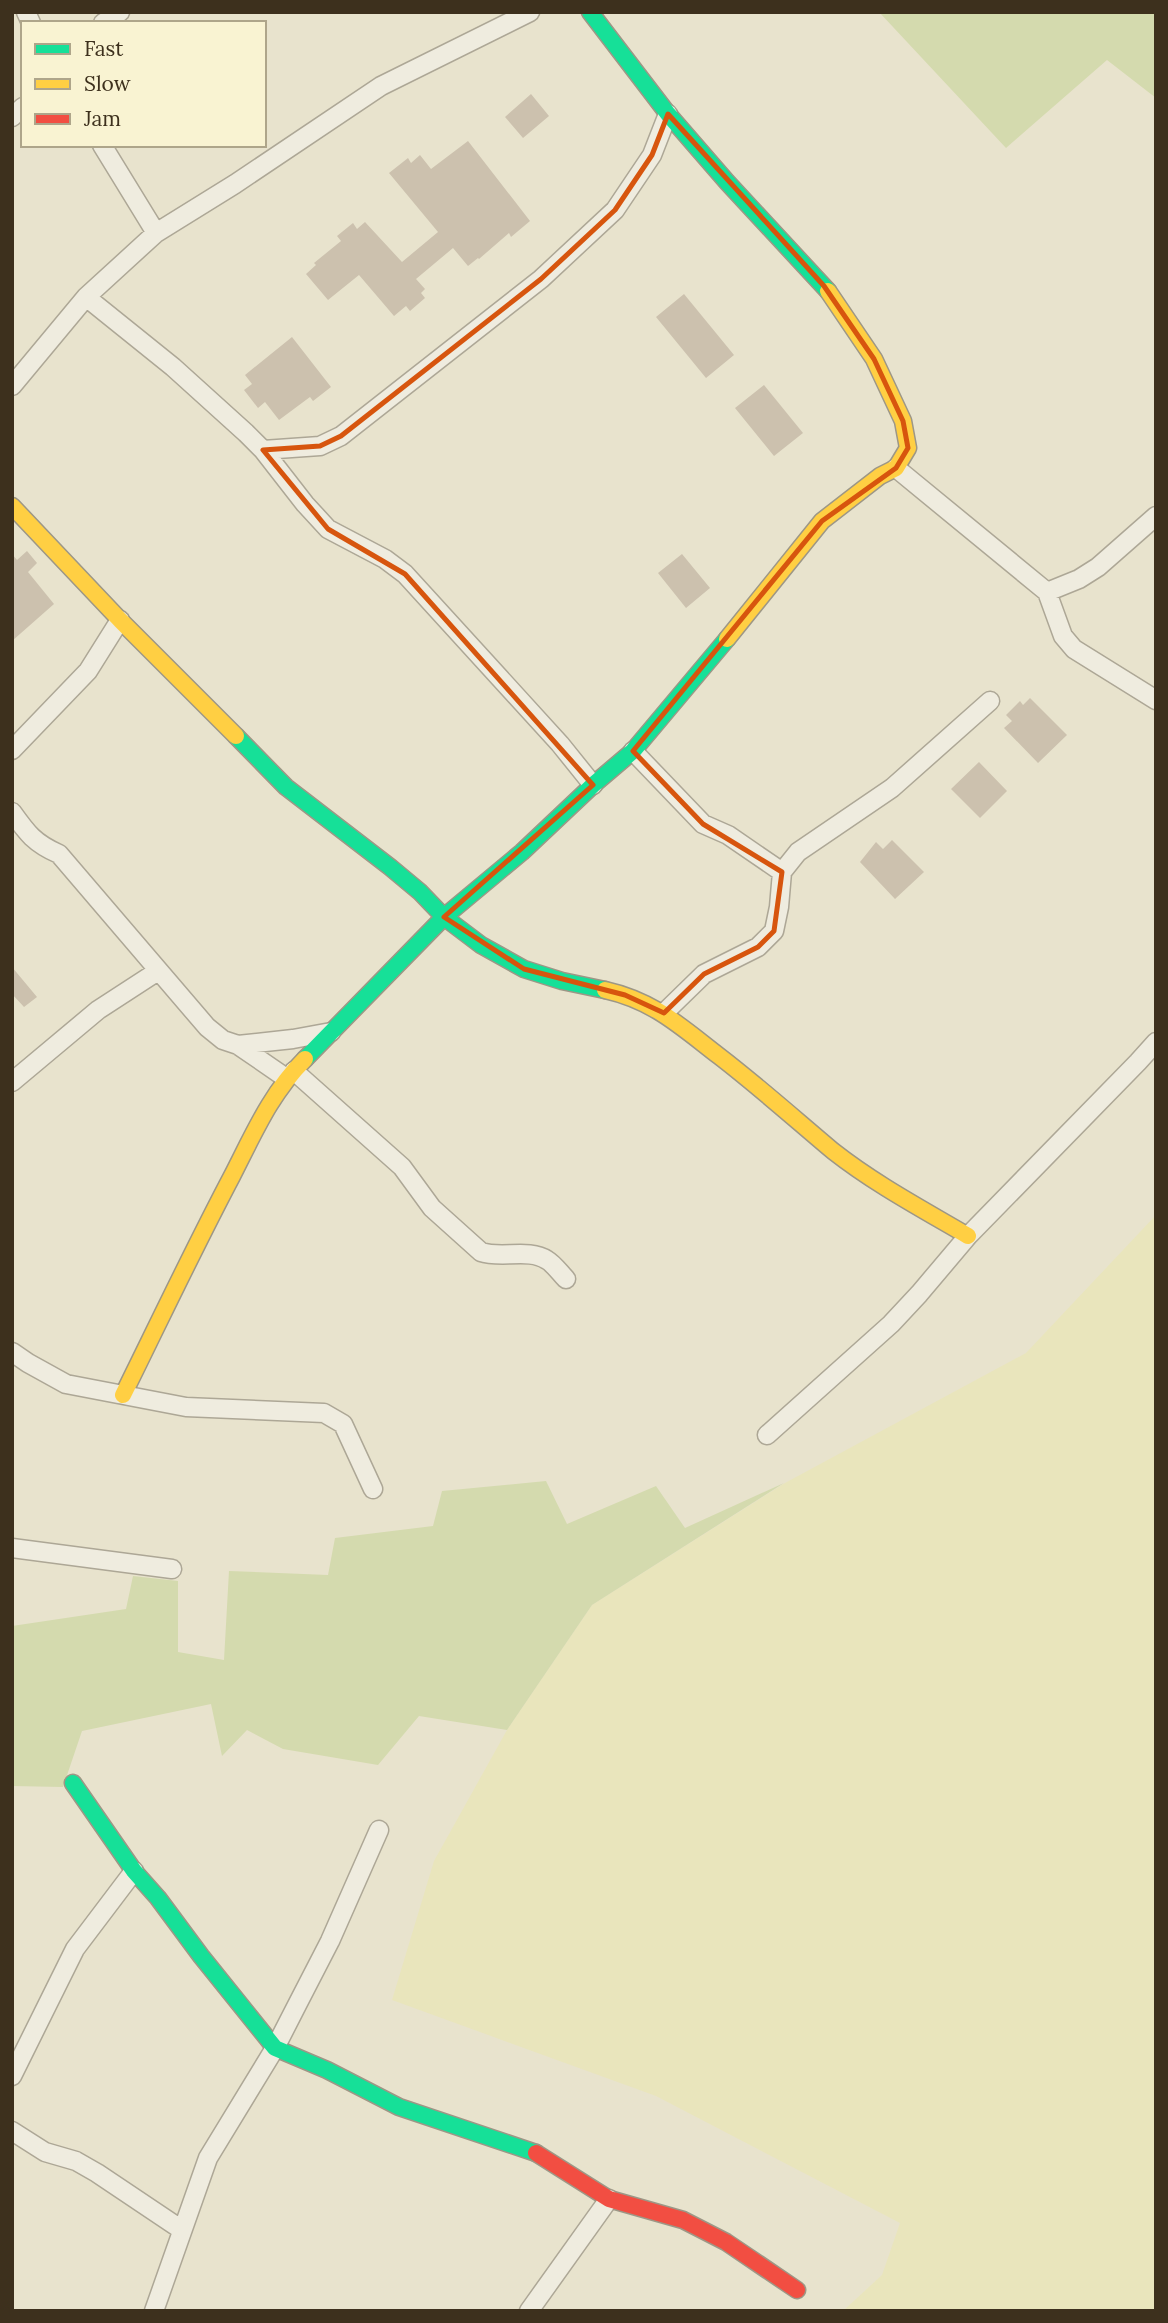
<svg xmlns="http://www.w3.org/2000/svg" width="1168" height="2323" font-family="Lora,serif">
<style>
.farmland{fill:#e9e5bc}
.green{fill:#d4daae}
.building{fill:#ccc1ae}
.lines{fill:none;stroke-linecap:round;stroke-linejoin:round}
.street-casing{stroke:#ada796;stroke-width:21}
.fast-casing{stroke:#9d9786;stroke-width:19}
.slow-casing{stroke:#9d9786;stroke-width:19}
.jam-casing{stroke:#9d9786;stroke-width:19}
.street{stroke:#efecdf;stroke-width:18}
.fast{stroke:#16e098;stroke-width:16}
.slow{stroke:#ffcf43;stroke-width:16}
.jam{stroke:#f24e42;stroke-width:16}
.marked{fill:none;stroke:#d7550e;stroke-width:5;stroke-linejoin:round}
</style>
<rect width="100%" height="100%" fill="#e8e3cd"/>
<path class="farmland" d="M 1156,1215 L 1156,2311 L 843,2311 L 882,2275 L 900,2223 L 656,2096 L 392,2000 L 434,1861 L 507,1730 L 592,1605 L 785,1483 L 1026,1353 Z"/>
<path class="green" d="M 879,12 L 1156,12 L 1156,98 L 1107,60 L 1006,148 Z
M 546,1481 L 567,1524 L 656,1486 L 685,1528 L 784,1483 L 592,1605 L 507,1730 L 419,1716 L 378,1765 L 283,1749 L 247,1730 L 222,1756 L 211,1704 L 82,1731 L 63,1787 L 12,1786 L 12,1626 L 126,1609 L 133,1576 L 178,1581 L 178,1652 L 224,1660 L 229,1571 L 328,1575 L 335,1538 L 433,1526 L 442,1491 Z"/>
<path class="building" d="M 531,94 L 549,116 L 523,138 L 505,117 Z
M 468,141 L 530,221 L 511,237 L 509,233 L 479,259 L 478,258 L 468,266 L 453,248 L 416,279 L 425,289 L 421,293 L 425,298 L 410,311 L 406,306 L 394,316 L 359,275 L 328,300 L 306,274 L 316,265 L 314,263 L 341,241 L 337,236 L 353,223 L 357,229 L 365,222 L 402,262 L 438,232 L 389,173 L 408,158 L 411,163 L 420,155 L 431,169 Z
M 684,294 L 734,355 L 706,378 L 656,317 Z
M 292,337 L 331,387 L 313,401 L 310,397 L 279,420 L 265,402 L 258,408 L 244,390 L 252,384 L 245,375 Z
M 764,385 L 803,433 L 774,456 L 735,408 Z
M 27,551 L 37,563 L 28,572 L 54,604 L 12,641 L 12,554 L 17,560 Z
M 682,554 L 710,588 L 686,608 L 658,573 Z
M 1030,698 L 1067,735 L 1038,763 L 1004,728 L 1012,721 L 1006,715 L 1020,701 L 1023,705 Z
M 979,762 L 1007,791 L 980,818 L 951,789 Z
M 892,840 L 924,872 L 895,899 L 860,862 L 876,842 L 883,849 Z
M 12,967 L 37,997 L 24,1007 L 12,994 Z"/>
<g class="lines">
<defs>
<path id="street" d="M 26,12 L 31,23
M 103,23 L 120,12
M 12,117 L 23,107
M 102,145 L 156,233
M 86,297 L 173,367 L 246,433 L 263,450 L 305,504 L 328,529 L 385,559 L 405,574 L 560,744 L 593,785
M 12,386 L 86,297 L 156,233 L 235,184 L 381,86 L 530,12
M 263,450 L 320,446 L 341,436 L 541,279 L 615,210 L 652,155 L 668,114
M 896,468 L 1047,592 L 1063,636 L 1074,649 L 1156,700
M 1047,592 L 1079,579 L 1098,567 L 1156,516
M 12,750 L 88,671 L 120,620
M 633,751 L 703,824 L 728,835 L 782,872 L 798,852 L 892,788 L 990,701
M 12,812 C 27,833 34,843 59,854 L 207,1027 L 223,1040 L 238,1045 L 286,1078
M 664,1013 L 704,974 L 758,947 L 774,931 L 779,907 L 782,872
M 238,1045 L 293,1039 L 331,1032
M 294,1071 L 402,1167 L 432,1208 L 481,1252 C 501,1259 529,1248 547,1260 C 554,1264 560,1273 566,1279
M 12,1082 L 98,1010 L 158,971
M 12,1352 L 28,1363 L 66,1384 L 186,1407 L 324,1413 L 343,1424 L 373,1489
M 767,1435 L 891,1324 L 919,1294 L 968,1236 L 1138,1062 L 1156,1042
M 12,1548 L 172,1569
M 12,2076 L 75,1949 L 134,1871
M 12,2131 L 45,2152 L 76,2161 L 97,2173 L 182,2230
M 154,2311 L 208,2158 L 275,2048 L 297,2005 L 330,1941 L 379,1830
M 529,2311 L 609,2199"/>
<path id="fast" d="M 590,12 L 668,114 L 727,182 L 828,291
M 236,736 L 286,787 L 390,867 L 420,892 L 444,917 L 481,945 L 524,969 L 562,981 L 605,990
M 305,1059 L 444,917 L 522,852 L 593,785 L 633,751 L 727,639
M 73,1783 L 134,1871 L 158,1898 L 201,1956 L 275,2048 L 327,2070 L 399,2107 L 536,2153"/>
<path id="slow" d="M 12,506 L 120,620 L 236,736
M 727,639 L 822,521 L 880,476 L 896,468 L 908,448 L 903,421 L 874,359 L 828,291
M 605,990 C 654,1001 680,1026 719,1056 C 758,1086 795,1119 833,1151 C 875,1184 922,1209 968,1236
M 123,1395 C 159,1322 194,1248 232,1176 C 254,1133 271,1093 305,1059"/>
<path id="jam" d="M 536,2153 L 609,2199 L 683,2220 L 726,2242 L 797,2290"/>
</defs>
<use href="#street" class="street-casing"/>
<use href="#fast" class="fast-casing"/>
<use href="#slow" class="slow-casing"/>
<use href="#jam" class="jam-casing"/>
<use href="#street" class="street"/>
<use href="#fast" class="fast"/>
<use href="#slow" class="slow"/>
<use href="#jam" class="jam"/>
</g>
<path class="marked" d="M 668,114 L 824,286 L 874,359 L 903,421 L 908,448 L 896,468 L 822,521 L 633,751 L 703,824 L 782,872 L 774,931 L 758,947 L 704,974 L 664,1013 L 625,995 L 524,969 L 444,917 L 593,785 L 405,574 L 328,529 L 263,450 L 320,446 L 341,436 L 541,279 L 615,210 L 652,155 Z"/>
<rect width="1168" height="2323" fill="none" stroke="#3d301d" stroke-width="28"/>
<rect x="21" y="21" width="245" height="126" fill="#f9f3d2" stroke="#aea58a" stroke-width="2"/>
<rect x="35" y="44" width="35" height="10" fill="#16e098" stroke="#aea58a" stroke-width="2"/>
<text x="84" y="56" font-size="21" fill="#3d301d">Fast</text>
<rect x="35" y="79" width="35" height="10" fill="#ffcf43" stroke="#aea58a" stroke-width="2"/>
<text x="84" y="91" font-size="21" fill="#3d301d">Slow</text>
<rect x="35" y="114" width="35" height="10" fill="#f24e42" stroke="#aea58a" stroke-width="2"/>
<text x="84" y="126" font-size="21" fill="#3d301d">Jam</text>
</svg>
